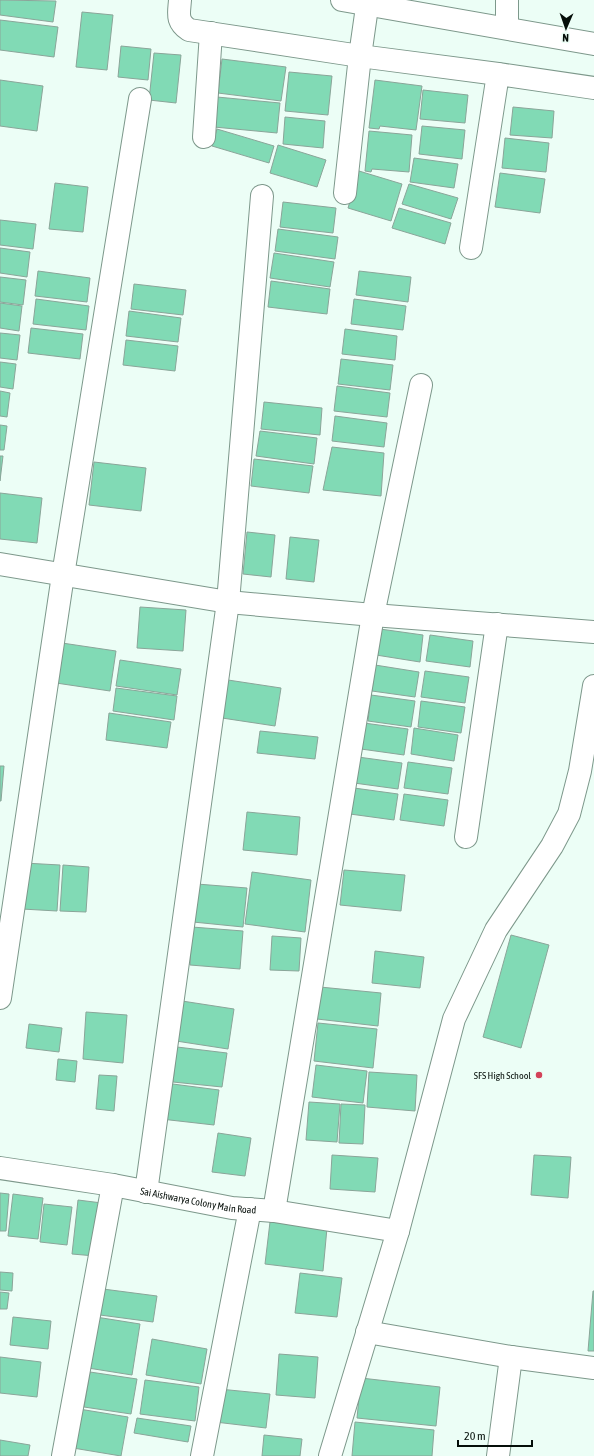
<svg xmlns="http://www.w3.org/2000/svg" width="594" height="1456" font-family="'Asap Condensed',sans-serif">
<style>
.building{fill:#81dab5;stroke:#8aa599}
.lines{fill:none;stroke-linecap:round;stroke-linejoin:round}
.minor-casing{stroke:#7d988b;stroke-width:24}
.minor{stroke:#fff;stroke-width:22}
.poi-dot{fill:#d34259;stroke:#ecfef6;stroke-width:1.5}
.labels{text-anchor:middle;stroke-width:3.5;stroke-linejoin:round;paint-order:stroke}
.poi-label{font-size:10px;fill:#050e09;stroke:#ecfef6;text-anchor:end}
.street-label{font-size:10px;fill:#050e09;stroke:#ecfef6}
</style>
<rect width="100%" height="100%" fill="#ecfef6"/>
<path class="building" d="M 0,0 L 56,1 L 53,22 L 0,15 Z
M 82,12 L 113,15 L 107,70 L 76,67 Z
M 0,20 L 58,27 L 54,57 L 0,50 Z
M 121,46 L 151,49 L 148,80 L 118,77 Z
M 154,53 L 181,55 L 176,103 L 149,100 Z
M 222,59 L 286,67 L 281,101 L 218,93 Z
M 289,72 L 332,76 L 328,115 L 285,111 Z
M 0,80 L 43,86 L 37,131 L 0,126 Z
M 375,80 L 422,86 L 416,130 L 380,126 L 379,129 L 369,128 Z
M 423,90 L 468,95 L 465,123 L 420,119 Z
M 217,97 L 280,103 L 277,133 L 214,127 Z
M 513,107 L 554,111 L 552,138 L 510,135 Z
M 285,117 L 325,121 L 323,148 L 283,144 Z
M 422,126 L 465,130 L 462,159 L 419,154 Z
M 217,129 L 274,146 L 269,163 L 212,146 Z
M 369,131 L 412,135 L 409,172 L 372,169 L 371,172 L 365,171 Z
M 505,138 L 549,143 L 546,172 L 502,168 Z
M 278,145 L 326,160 L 317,187 L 270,173 Z
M 414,158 L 458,164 L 454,188 L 410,182 Z
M 359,171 L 402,184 L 391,221 L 348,208 Z
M 500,173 L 545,179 L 540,213 L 495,207 Z
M 55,183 L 88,187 L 83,232 L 49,229 Z
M 409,184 L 458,198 L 451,219 L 402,204 Z
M 283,202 L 336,208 L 333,233 L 280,227 Z
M 399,208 L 451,223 L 445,244 L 392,228 Z
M 0,220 L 36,224 L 33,249 L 0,245 Z
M 278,229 L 338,237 L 335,259 L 275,251 Z
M 0,248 L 30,252 L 27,277 L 0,273 Z
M 274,253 L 334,262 L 330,287 L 270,278 Z
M 38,271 L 90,278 L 87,302 L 35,296 Z
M 359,271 L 411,277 L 408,302 L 356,295 Z
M 0,277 L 26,280 L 23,305 L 0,302 Z
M 271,281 L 330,289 L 327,314 L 268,307 Z
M 134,284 L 186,290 L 183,315 L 131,309 Z
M 36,299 L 89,306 L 86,330 L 33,324 Z
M 354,299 L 406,306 L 403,330 L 351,324 Z
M 0,303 L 22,306 L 19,331 L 0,328 Z
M 129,311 L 181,318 L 178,342 L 126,336 Z
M 31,328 L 83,334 L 80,359 L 28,353 Z
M 345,329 L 397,336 L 395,360 L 342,354 Z
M 0,333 L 20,335 L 17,360 L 0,358 Z
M 126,340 L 178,346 L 175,371 L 123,365 Z
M 341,359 L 393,365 L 390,390 L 338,384 Z
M 0,362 L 16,364 L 13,389 L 0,387 Z
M 337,386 L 390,393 L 387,417 L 334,411 Z
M 0,391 L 10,393 L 7,417 L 0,416 Z
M 264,402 L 322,408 L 320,435 L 261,429 Z
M 335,416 L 387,423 L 384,447 L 332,441 Z
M 0,425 L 7,426 L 4,450 L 0,450 Z
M 260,431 L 317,438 L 314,464 L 256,456 Z
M 332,447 L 384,453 L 381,496 L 323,490 Z
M 0,456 L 3,456 L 0,481 Z
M 254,459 L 313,466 L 309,493 L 251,486 Z
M 94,462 L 146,468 L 141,511 L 89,505 Z
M 0,493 L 42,498 L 37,543 L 0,539 Z
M 247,532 L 275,535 L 271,577 L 243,574 Z
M 290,537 L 319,540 L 314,582 L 286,579 Z
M 140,607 L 186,610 L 183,651 L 137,648 Z
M 380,629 L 423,635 L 420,662 L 376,655 Z
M 430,635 L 473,641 L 470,667 L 426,661 Z
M 62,643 L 116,651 L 110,691 L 56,683 Z
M 120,660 L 181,669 L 177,695 L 116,686 Z
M 375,665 L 419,672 L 415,697 L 372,691 Z
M 425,671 L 469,677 L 465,703 L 421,697 Z
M 228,680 L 281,688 L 275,726 L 222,718 Z
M 116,688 L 177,696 L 174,720 L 113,711 Z
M 371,695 L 415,701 L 411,727 L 368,721 Z
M 421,701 L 465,707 L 461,733 L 418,727 Z
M 109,713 L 171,722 L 167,748 L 106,740 Z
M 364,723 L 408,729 L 404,755 L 361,749 Z
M 414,728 L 458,735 L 454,761 L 411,754 Z
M 260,731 L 318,737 L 315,759 L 257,753 Z
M 358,757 L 402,763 L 398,789 L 354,783 Z
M 408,762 L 452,768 L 448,794 L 404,788 Z
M 0,766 L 4,766 L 1,801 L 0,801 Z
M 354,788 L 398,794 L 394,820 L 350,814 Z
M 404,794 L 448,800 L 444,826 L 400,820 Z
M 247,812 L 300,817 L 297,855 L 243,850 Z
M 24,863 L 60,865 L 57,911 L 22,909 Z
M 63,865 L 89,867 L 86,912 L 60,911 Z
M 344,870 L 405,875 L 401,911 L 340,905 Z
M 252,872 L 311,880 L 305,932 L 245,924 Z
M 197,884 L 247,888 L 243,927 L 193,922 Z
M 192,927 L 243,931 L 240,969 L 190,965 Z
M 511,935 L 549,945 L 521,1048 L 483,1037 Z
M 272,936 L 301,938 L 299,971 L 270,970 Z
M 375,951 L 424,957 L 420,988 L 372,983 Z
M 320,987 L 381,993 L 378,1026 L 317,1019 Z
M 182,1001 L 234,1009 L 228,1049 L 176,1041 Z
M 86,1012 L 127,1015 L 123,1063 L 83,1059 Z
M 318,1023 L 377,1029 L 373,1068 L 314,1061 Z
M 29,1024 L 62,1028 L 59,1052 L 26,1048 Z
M 177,1047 L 227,1053 L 222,1087 L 173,1082 Z
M 58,1059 L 77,1061 L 75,1082 L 56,1080 Z
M 316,1065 L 367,1071 L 363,1103 L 312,1097 Z
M 369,1072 L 417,1075 L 415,1111 L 367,1107 Z
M 99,1075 L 117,1076 L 114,1111 L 96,1109 Z
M 165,1083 L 219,1090 L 214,1125 L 161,1119 Z
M 309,1102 L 340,1104 L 337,1142 L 306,1140 Z
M 341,1104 L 365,1105 L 363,1144 L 339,1143 Z
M 218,1133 L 251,1138 L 245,1176 L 212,1172 Z
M 332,1155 L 378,1158 L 375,1192 L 330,1189 Z
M 534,1155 L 571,1157 L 568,1198 L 531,1195 Z
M 0,1193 L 9,1194 L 6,1231 L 0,1231 Z
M 13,1194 L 43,1198 L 38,1239 L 8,1236 Z
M 78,1200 L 102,1203 L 95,1256 L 72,1254 Z
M 44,1204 L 72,1207 L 67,1245 L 40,1242 Z
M 270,1222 L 327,1228 L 323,1271 L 265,1264 Z
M 0,1272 L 13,1273 L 12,1291 L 0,1290 Z
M 300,1273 L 342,1278 L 337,1317 L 295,1313 Z
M 103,1289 L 157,1296 L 153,1322 L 100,1315 Z
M 593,1291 L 594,1291 L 594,1351 L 588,1351 Z
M 0,1292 L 9,1293 L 7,1309 L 0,1309 Z
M 13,1317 L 51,1321 L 48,1349 L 10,1345 Z
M 96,1317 L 140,1324 L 132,1375 L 88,1368 Z
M 152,1339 L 207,1349 L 201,1384 L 146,1375 Z
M 279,1354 L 318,1357 L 315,1398 L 276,1395 Z
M 0,1357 L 41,1362 L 37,1397 L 0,1393 Z
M 90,1372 L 137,1379 L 131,1414 L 84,1407 Z
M 361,1378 L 440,1387 L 436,1426 L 357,1418 Z
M 145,1380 L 199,1387 L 195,1421 L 140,1414 Z
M 219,1389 L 270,1394 L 266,1428 L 215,1422 Z
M 79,1409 L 128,1417 L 121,1456 L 73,1448 Z
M 137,1418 L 191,1426 L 188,1442 L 134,1433 Z
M 355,1422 L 434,1430 L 432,1456 L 352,1456 Z
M 264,1435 L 302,1439 L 300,1456 L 262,1456 Z
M 0,1440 L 30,1445 L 28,1456 L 0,1456 Z"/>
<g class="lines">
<defs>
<g id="minor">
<path d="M 180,0 C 179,14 176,21 189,30 L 360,56 L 498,74 L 594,88"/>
<path d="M 342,0 L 594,44"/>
<path d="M 507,28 L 507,0"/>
<path d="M 204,137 L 211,33"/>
<path d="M 345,193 L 360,56 L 368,0"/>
<path d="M 471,248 L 498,74"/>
<path d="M 0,564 L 228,602 L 373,615 L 594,632"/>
<path d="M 466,837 L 497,624"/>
<path d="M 0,998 L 63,575 L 140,99"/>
<path id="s1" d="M 0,1168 L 113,1185 L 232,1208 L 274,1211 L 398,1231"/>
<path d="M 146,1192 L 228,602 L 262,196"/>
<path d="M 274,1211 L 373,615 L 421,385"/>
<path d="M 367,1332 L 511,1357 L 594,1368"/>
<path d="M 63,1456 L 113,1185"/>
<path d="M 202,1456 L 250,1209"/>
<path d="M 330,1456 L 398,1231 L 454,1019 L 496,930 L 552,846 L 569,814 L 580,771 L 594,686"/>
<path d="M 498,1456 L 511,1357"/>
</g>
</defs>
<use href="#minor" class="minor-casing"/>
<use href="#minor" class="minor"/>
</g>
<circle class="poi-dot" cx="539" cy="1075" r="4"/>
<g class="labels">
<g class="poi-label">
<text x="531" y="1079">SFS High School</text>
</g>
<g class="street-label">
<text dy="4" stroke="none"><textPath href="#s1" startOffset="201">Sai Aishwarya Colony Main Road</textPath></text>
</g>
</g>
<g transform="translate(566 28) rotate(182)" stroke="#ecfef6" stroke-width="3" paint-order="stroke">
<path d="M0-3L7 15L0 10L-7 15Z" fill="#050e09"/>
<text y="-6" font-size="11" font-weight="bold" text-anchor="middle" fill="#050e09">N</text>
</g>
<path d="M458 1440v6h74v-6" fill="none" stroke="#050e09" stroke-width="2"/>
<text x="464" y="1440" font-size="12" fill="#050e09" stroke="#ecfef6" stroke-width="3" paint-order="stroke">20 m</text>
</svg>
